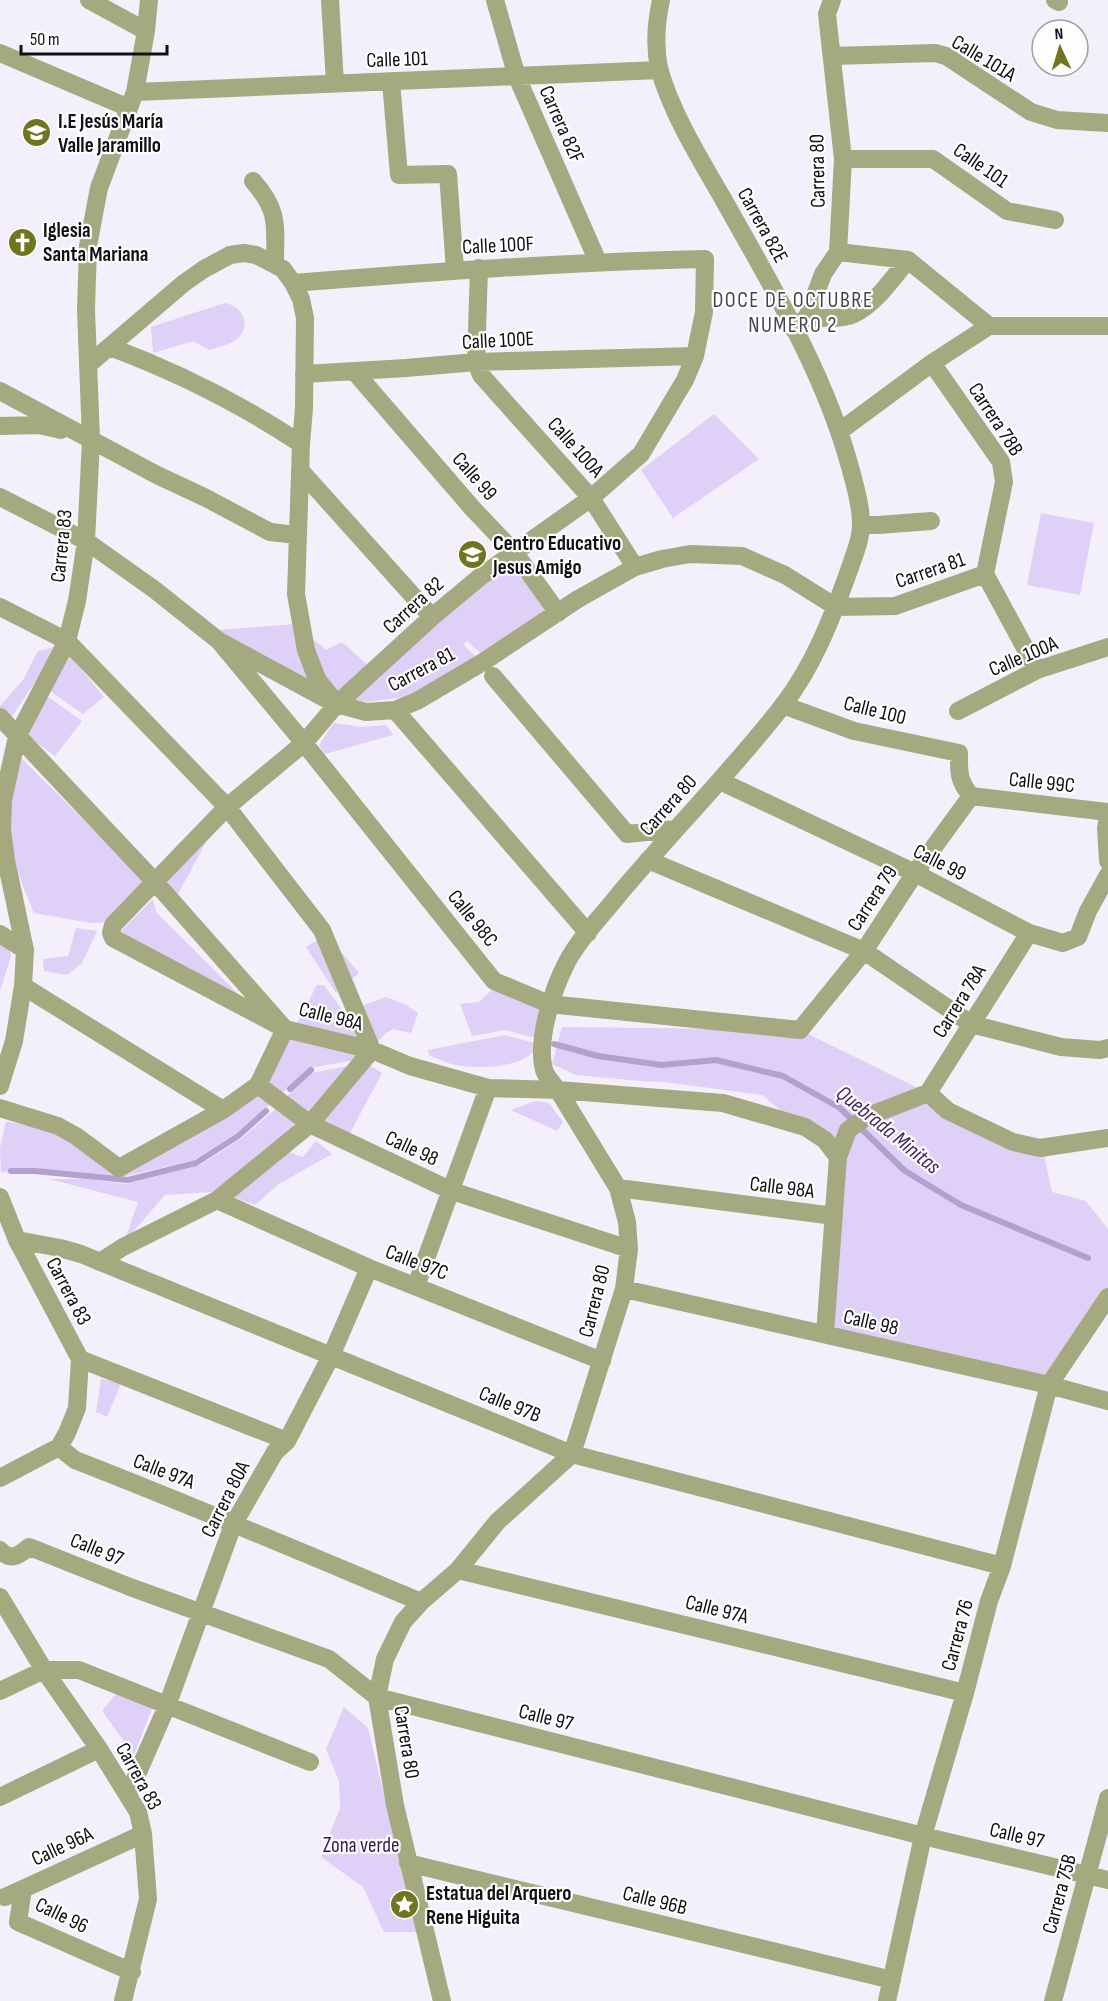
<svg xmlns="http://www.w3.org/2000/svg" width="1108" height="2001" font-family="'Sofia Sans Condensed',sans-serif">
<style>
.green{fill:#ded0f6}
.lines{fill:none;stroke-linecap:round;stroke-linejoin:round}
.stream{stroke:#b2a0ce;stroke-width:6}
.minor{stroke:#a4a97f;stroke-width:18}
.labels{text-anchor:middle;stroke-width:4.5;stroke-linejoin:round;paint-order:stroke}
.street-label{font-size:21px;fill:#121014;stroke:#fefefe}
.poi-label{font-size:21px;font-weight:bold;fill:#121014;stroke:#fefefe;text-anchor:start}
.park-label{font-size:21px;fill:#361c54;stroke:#fefefe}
.neighbourhood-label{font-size:22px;letter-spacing:1.5px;fill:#47434d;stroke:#fefefe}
.water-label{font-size:22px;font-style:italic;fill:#422861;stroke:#fefefe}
</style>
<rect width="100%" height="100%" fill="#f3effb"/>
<path class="green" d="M 225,303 C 243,306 252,326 237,339 C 229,345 218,347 209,350 L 193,341 L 153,353 L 151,327 Z
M 714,414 L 759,459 L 673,518 L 641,470 Z
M 1041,513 L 1094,523 L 1080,595 L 1027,585 Z
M 505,561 L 552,611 L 483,655 L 467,641 L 463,644 L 478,659 L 413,696 L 367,702 L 348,698 Z
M 296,624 L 317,687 L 217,630 Z
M 309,636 L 326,650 L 342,642 L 370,667 L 339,697 L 319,678 Z
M 59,646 L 11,718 L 0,712 L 0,706 L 23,680 L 38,651 Z
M 69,654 L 104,697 L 83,714 L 50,691 Z
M 47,696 L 82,721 L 55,756 L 28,736 Z
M 334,723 L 362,727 L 386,725 L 393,735 L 325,754 L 319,745 Z
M 20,757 L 146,881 L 108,922 L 91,923 L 34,913 C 28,897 20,881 16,864 C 6,828 11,792 20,757 Z
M 206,842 L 177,896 L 161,882 Z
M 153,899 L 156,912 L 243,999 L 120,932 Z
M 76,928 L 97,931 L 82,963 L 67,975 L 44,971 L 43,959 L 68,956 Z
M 327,935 L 359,973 L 336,993 L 306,947 Z
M 0,938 L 7,943 L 11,956 L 0,991 Z
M 317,985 L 324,985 L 369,1047 L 295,1027 Z
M 496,986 L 540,1007 L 539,1039 L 505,1030 L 472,1036 L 460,1004 L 479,1002 Z
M 386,997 L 406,1005 L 418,1013 L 411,1033 L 393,1029 L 386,1033 L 373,1046 L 359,1007 Z
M 562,1027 L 800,1030 L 928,1093 L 1044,1156 L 1052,1192 L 1086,1201 L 1108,1229 L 1108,1297 L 1049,1385 L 825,1334 L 837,1157 L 762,1095 L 665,1082 L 641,1081 L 576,1075 L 552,1064 Z
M 286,1031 L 368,1051 L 361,1059 L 310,1068 L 278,1097 L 261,1084 Z
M 505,1035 L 538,1044 C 529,1069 477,1069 456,1065 C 446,1063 438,1059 429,1055 L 428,1050 Z
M 358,1064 L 310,1120 L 283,1100 L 312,1073 Z
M 367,1064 L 382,1073 L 349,1135 L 318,1122 Z
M 258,1089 L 274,1101 L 235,1134 L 194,1160 L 122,1177 L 121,1171 Z
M 536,1101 L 549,1103 L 563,1122 L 557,1131 L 511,1110 Z
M 279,1106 L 304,1125 L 212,1192 L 165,1195 L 124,1242 L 138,1202 L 49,1179 L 84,1179 L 127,1184 L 200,1165 L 242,1138 Z
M 6,1121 L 53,1132 L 77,1145 L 120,1176 L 117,1181 L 71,1175 L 1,1172 L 0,1148 Z
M 316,1141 L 332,1154 L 279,1184 L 255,1205 L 230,1196 L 286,1151 L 303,1157 Z
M 101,1379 L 121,1383 L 107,1417 L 96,1412 Z
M 119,1690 L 154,1704 L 134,1755 L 102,1711 Z
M 344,1707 L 368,1728 L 417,1932 L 384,1932 L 363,1887 L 321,1857 L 340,1808 L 339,1781 L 326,1749 Z"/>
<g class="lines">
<path class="stream" d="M 554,1044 L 598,1056 L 661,1065 L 716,1060 L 783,1076 L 840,1108 L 905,1171 L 961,1205 L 1088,1258
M 290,1089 L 311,1070
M 11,1171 L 35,1171 L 128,1180 L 196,1163 L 238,1136 L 266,1111"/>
<path class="minor" d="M 89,0 L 146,31
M 330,0 L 335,83
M 495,0 L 517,77 L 598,262
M 1055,0 L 1059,2
M 0,53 L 129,108
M 832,56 L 935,53 L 946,56 L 1031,112 L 1057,120 L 1108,123
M 391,82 L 399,175 L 448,174 L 455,270
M 135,92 L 660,70
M 843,159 L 933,159 L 1007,211 L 1055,220
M 253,181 C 280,212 275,225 275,264
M 838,252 L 908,260 L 989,326 L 1108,326
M 479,268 L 476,362 L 481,375 L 591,498 L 635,567
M 293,283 C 431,272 568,262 705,259 L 704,312 L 695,356 L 685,380 L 641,454 L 591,498 L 480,577 L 432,617 L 337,704 L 304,743 L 227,807 L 113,925 L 111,933 L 113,938 L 285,1029 L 372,1050 L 410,1066 L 488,1088 L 558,1090 L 723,1103 L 805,1127 L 825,1140 L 838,1157
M 807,317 C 822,318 840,320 854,314 C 876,304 893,277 908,260
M 793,329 L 807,317 L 823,274 L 838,252 L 843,159 L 827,14 L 832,0
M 110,347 C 177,372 241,404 301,444
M 932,363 L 1001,462 L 1004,482 L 985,574 L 1037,670
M 88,365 L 184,283 L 204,269 L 230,255 L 244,253 L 256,255 L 283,269 L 293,283 L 301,299 L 305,318 L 304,408 L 301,444 L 296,594 L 306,650 L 317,679 L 337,704 L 366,712 L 395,710 L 417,701 L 483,662 L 578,599 L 635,567 L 662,559 L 690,554 L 742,556 L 785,575 L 836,607 L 895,606 L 985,574
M 354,371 L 473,509 L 515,553 L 558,613
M 304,374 L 406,368 L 476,362 L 695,356
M 0,391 L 157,475 L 206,498 L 270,532 L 297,535
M 0,426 L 39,425 L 61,430
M 840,431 L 932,363 L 989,326
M 300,470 L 432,617
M 0,497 L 86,541 L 155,590 L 219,641 L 330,701
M 861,525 L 878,525 L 931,521
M 0,607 L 67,641 L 227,807 L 322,930 L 372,1050 L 310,1124 L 217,1200 L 123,1247 L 100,1262
M 219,641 L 304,743 L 494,981 L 549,1004 L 800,1030 L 864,951 L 915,873 L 971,796 C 958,780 959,773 959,753 L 854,731 L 783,705
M 493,676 L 627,834 L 676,829
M 395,710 L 588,933
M 958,711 L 1037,670 L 1108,647
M 0,717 L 155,882 L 285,1029 L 258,1085 L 223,1110 L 119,1168 L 76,1136 L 58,1126 L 0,1108
M 720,781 L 915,873 L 1029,933 L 1063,943 L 1078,937 L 1088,911 L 1108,875
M 971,796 L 1108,812
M 1108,817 L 1106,828 L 1108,861
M 648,860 L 864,951 L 971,1024 L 1061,1047 L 1100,1050 L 1108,1048
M 0,934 L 25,950
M 23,986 L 223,1110
M 258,1085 L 310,1124 L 452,1191 L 629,1249
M 0,1086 L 14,1041 L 23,986 L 25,950 L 6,860 L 2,830 L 3,800 L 17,737 L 67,641 L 77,601 L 86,541 L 91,440 L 86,310 L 88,246 L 99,188 L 135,92 L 146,31 L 149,0
M 928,1093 L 948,1111 L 1013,1142 L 1040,1148 L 1108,1138
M 928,1093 L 1029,933
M 618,1188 L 834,1216
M 0,1197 L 17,1240 L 80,1359 L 77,1408 L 67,1433 L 59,1447 L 0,1478
M 217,1200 L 369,1268 L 602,1361
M 17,1240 L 60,1248 L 81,1254 L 572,1454 L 1002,1566
M 416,1286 L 488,1088
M 624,1289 L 1049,1385 L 1108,1401
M 825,1334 L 838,1157 L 848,1130 L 866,1117 L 928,1093
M 80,1359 L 287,1441
M 59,1447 L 75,1460 C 191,1505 306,1554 421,1602
M 0,1550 C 11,1562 19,1555 29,1547 L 32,1548 L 130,1587 L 329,1659 L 377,1697 L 923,1836 L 1108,1880
M 458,1570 L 965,1693
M 0,1597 L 44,1670 L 99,1749 L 138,1812 L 143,1834 L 148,1899 L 123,2001
M 0,1691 L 44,1670 L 79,1670 L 310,1762
M 128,1795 L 167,1706 L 233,1525 L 275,1452 L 287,1441 L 331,1356 L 369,1268
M 0,1797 L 99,1749
M 408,1863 L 892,1980
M 12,1894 L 143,1834
M 5,1897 L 23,1889 L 18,1922 L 132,1972
M 442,2001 L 395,1805 L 377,1697 L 385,1659 L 403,1622 L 421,1602 L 458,1570 L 497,1522 L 572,1454 L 624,1289 L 629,1249 L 627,1222 L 618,1188 L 558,1090 C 553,1084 547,1078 544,1070 C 536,1040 553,989 567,962 C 580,937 603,915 620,893 C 674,829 733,770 784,704 C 813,666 831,620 847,576 C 851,564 856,552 859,540 C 865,518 856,489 850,467 C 824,371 770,283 722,197 C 699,157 671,112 659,68 C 654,44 656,23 661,0
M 887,2001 L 923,1836 L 965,1693 L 989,1601 L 1002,1566 L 1049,1385 L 1108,1297
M 1053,2001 L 1108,1798"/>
</g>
<defs>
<symbol id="school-disc" viewBox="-11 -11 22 22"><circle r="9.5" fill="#70761f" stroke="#fefefe"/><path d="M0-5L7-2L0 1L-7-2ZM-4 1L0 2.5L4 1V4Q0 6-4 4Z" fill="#fff"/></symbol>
<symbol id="church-disc" viewBox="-11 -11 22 22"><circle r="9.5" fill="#70761f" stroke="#fefefe"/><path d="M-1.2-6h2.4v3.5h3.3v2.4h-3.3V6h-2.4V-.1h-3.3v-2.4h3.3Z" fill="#fff"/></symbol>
<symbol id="sight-disc" viewBox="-11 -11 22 22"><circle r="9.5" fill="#70761f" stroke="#fefefe"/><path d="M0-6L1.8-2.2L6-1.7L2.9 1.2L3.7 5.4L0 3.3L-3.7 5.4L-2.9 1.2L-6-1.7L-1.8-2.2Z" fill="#fff"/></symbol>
</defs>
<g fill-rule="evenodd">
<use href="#school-disc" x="20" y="116" width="33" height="33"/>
<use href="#church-disc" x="6" y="226" width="33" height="33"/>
<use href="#school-disc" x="456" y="538" width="33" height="33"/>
<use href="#sight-disc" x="388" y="1888" width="33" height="33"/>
</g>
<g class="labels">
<g class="street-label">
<text transform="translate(984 58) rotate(31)" y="7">Calle 101A</text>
<text transform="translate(397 59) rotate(-2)" y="7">Calle 101</text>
<text transform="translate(562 124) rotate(66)" y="7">Carrera 82F</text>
<text transform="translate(981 165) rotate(35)" y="7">Calle 101</text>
<text transform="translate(817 171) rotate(-91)" y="7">Carrera 80</text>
<text transform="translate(763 225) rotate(61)" y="7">Carrera 82E</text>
<text transform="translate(498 245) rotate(-3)" y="7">Calle 100F</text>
<text transform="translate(498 340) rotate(-3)" y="7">Calle 100E</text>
<text transform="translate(996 419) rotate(57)" y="7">Carrera 78B</text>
<text transform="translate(576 447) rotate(48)" y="7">Calle 100A</text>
<text transform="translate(475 476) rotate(49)" y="7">Calle 99</text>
<text transform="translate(61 546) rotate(-84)" y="7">Carrera 83</text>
<text transform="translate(930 570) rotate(-19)" y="7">Carrera 81</text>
<text transform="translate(413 605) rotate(-42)" y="7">Carrera 82</text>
<text transform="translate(1023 656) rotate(-23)" y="7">Calle 100A</text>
<text transform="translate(421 669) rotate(-28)" y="7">Carrera 81</text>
<text transform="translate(875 710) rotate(14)" y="7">Calle 100</text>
<text transform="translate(1042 782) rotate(6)" y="7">Calle 99C</text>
<text transform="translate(668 805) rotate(-48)" y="7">Carrera 80</text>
<text transform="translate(940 862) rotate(27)" y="7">Calle 99</text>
<text transform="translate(872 898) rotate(-57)" y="7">Carrera 79</text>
<text transform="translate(473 918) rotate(51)" y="7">Calle 98C</text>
<text transform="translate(959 1001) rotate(-58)" y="7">Carrera 78A</text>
<text transform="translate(331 1016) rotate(14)" y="7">Calle 98A</text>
<text transform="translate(412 1148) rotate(25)" y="7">Calle 98</text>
<text transform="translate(782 1187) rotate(7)" y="7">Calle 98A</text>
<text transform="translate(417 1262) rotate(21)" y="7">Calle 97C</text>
<text transform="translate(69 1291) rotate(62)" y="7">Carrera 83</text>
<text transform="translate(594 1301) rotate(-76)" y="7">Carrera 80</text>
<text transform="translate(871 1322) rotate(13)" y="7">Calle 98</text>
<text transform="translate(510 1404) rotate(22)" y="7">Calle 97B</text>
<text transform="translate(164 1471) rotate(21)" y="7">Calle 97A</text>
<text transform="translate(225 1499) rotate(-63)" y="7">Carrera 80A</text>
<text transform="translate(97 1549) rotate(22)" y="7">Calle 97</text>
<text transform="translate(717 1609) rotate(14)" y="7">Calle 97A</text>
<text transform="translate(957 1635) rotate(-75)" y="7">Carrera 76</text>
<text transform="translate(546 1717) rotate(14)" y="7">Calle 97</text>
<text transform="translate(407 1742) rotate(81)" y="7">Carrera 80</text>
<text transform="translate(139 1776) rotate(61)" y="7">Carrera 83</text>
<text transform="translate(1017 1835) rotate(13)" y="7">Calle 97</text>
<text transform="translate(62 1846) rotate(-25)" y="7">Calle 96A</text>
<text transform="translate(1059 1894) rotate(-75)" y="7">Carrera 75B</text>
<text transform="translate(655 1900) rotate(14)" y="7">Calle 96B</text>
<text transform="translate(62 1915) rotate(26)" y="7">Calle 96</text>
</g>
<g class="poi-label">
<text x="58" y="128">I.E Jesús María<tspan x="58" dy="24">Valle Jaramillo</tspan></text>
<text x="43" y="237">Iglesia<tspan x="43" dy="24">Santa Mariana</tspan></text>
<text x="493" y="550">Centro Educativo<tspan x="493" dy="24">Jesus Amigo</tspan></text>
<text x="426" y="1900">Estatua del Arquero<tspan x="426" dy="24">Rene Higuita</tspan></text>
</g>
<g class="park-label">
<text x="361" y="1852">Zona verde</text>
</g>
<g class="neighbourhood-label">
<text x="793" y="307">DOCE DE OCTUBRE<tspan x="793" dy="25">NUMERO 2</tspan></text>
</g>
<g class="water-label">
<text transform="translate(889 1129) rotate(39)" y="8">Quebrada Minitas</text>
</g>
</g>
<g transform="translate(1060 48) rotate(356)"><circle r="28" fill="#fefefe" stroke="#a09fa0" stroke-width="1.5"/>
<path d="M0-4.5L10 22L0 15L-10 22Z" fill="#70761f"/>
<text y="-9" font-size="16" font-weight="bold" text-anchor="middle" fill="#121014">N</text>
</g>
<path d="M21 45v9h146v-9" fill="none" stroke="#121014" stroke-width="3"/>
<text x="30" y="45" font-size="18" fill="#121014" stroke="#fefefe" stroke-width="4.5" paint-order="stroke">50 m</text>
</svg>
